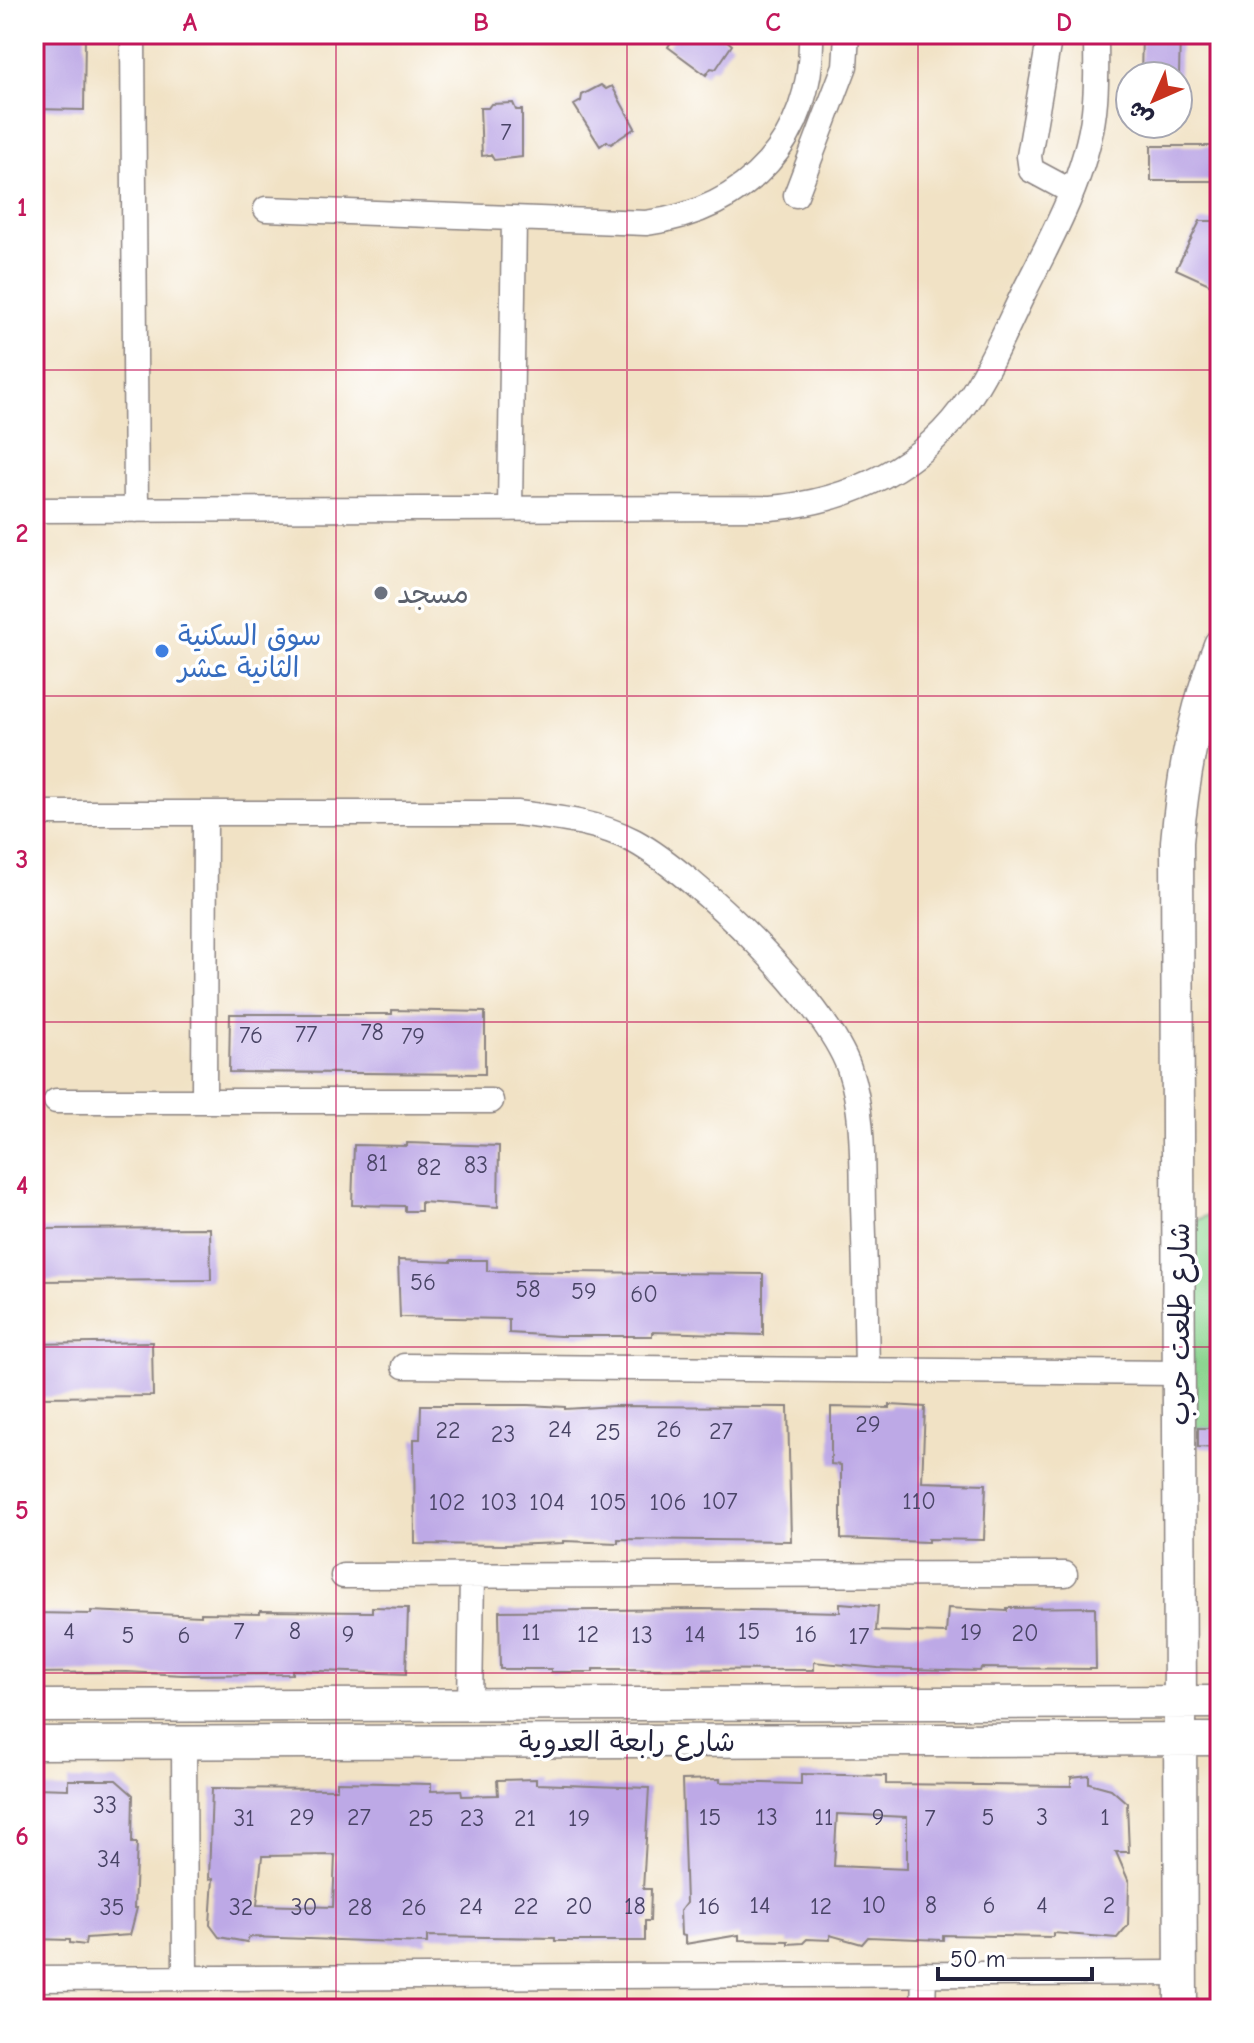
<svg xmlns="http://www.w3.org/2000/svg" width="1254" height="2043" font-family="'Comic Neue','Playpen Sans Arabic',sans-serif">
<style>
.green{fill:#8cd490;stroke:#577b66;stroke-width:2}
.building{fill:#bda9e6;fill-rule:evenodd}
.lines{fill:none;stroke-linecap:round;stroke-linejoin:round}
.minor-casing{stroke:#8a8280;stroke-width:27}
.tertiary-casing{stroke:#8a8280;stroke-width:35}
.minor{stroke:#fff;stroke-width:24}
.tertiary{stroke:#fff;stroke-width:32}
.grid{fill:none;stroke:#c2185b;stroke-width:2;stroke-opacity:0.55}
.worship-dot{fill:#6b7280;stroke:#fff;stroke-width:3}
.shop-dot{fill:#3f7fe0;stroke:#fff;stroke-width:3}
.labels{text-anchor:middle;stroke-width:7;stroke-linejoin:round;paint-order:stroke}
.number-label{font-size:24px;fill:#494466}
.worship-label{font-size:28px;fill:#5b616d;stroke:#fff;text-anchor:start}
.shop-label{font-size:28px;fill:#366cbe;stroke:#fff;text-anchor:start}
.street-label{font-size:28px;fill:#22223b;stroke:#fff}
.neatline{fill:none;stroke:#c2185b;stroke-width:3}
.grid-label{font-size:26px;text-anchor:middle;font-weight:bold;fill:#c2185b}
</style>
<rect width="100%" height="100%" fill="#fff"/>
<filter id="ink" filterUnits="userSpaceOnUse"><feTurbulence type="fractalNoise" baseFrequency=".0125" numOctaves="2"/><feDisplacementMap in="SourceGraphic" scale="16" xChannelSelector="R" yChannelSelector="G"/><feConvolveMatrix kernelMatrix="1 2 1 2 8 2 1 2 1" color-interpolation-filters="sRGB"/></filter>
<filter id="wash" filterUnits="userSpaceOnUse"><feTurbulence type="fractalNoise" baseFrequency=".006" numOctaves="4" result="noise"/><feDisplacementMap in="SourceGraphic" scale="32" xChannelSelector="R" yChannelSelector="G"/><feGaussianBlur stdDeviation="1.8" result="paint"/><feColorMatrix in="noise" values="0 0 0 0 0 0 0 0 0 0 0 0 0 0 0 0 0 1.4 0 .05"/><feComposite in="paint" operator="in"/></filter>
<g filter="url(#wash)">
<rect width="100%" height="100%" fill="#f1e2c5"/>
<path class="green" d="M 1220,1214 L 1220,1338 L 1216,1424 L 1220,1425 L 1220,1448 L 1217,1448 L 1218,1429 L 1193,1428 L 1191,1223 L 1206,1216 Z"/>
<g id="blocks">
<path class="building" d="M 34,34 L 85,34 L 84,110 L 34,109 Z
M 671,34 L 719,34 L 732,45 L 716,69 L 711,68 L 706,75 L 668,47 L 672,40 Z
M 1142,34 L 1180,34 L 1179,76 L 1141,76 Z
M 601,85 L 606,89 L 612,86 L 635,128 L 611,144 L 607,141 L 600,146 L 574,105 L 581,101 L 582,95 Z
M 513,103 L 516,110 L 522,110 L 522,157 L 494,160 L 491,155 L 482,156 L 480,108 L 488,108 L 491,104 Z
M 1151,146 L 1220,146 L 1220,181 L 1151,181 Z
M 1200,221 L 1220,221 L 1220,289 L 1176,269 Z
M 392,1010 L 485,1012 L 485,1074 L 229,1072 L 230,1014 L 392,1014 Z
M 407,1143 L 499,1146 L 498,1207 L 421,1202 L 421,1211 L 405,1211 L 405,1206 L 352,1205 L 354,1145 L 407,1146 Z
M 210,1228 L 211,1280 L 34,1281 L 34,1229 Z
M 398,1260 L 451,1262 L 451,1260 L 487,1260 L 487,1271 L 763,1274 L 763,1335 L 652,1332 L 652,1336 L 560,1336 L 509,1333 L 509,1319 L 400,1317 Z
M 152,1342 L 153,1396 L 34,1397 L 34,1344 Z
M 421,1405 L 528,1405 L 565,1407 L 565,1409 L 615,1406 L 788,1407 L 791,1541 L 618,1539 L 618,1543 L 564,1541 L 564,1543 L 505,1545 L 415,1544 L 414,1439 L 420,1439 Z
M 890,1405 L 925,1407 L 922,1482 L 986,1484 L 984,1540 L 928,1539 L 928,1542 L 841,1539 L 841,1465 L 831,1464 L 831,1407 L 890,1408 Z
M 1198,1428 L 1218,1428 L 1217,1448 L 1198,1447 Z
M 840,1603 L 878,1606 L 876,1631 L 946,1633 L 948,1608 L 1007,1611 L 1007,1608 L 1095,1607 L 1096,1669 L 981,1668 L 980,1671 L 878,1668 L 814,1662 L 814,1670 L 593,1669 L 593,1672 L 551,1672 L 551,1669 L 500,1669 L 499,1611 L 702,1609 L 840,1612 Z
M 372,1607 L 408,1608 L 406,1674 L 292,1670 L 292,1674 L 182,1675 L 127,1672 L 34,1673 L 34,1613 L 91,1614 L 91,1611 L 201,1616 L 201,1613 L 260,1614 L 260,1611 L 372,1612 Z
M 801,1774 L 886,1776 L 886,1784 L 1071,1786 L 1071,1777 L 1089,1775 L 1089,1783 L 1111,1789 L 1127,1803 L 1129,1852 L 1116,1852 L 1129,1882 L 1128,1925 L 1117,1938 L 1053,1933 L 1053,1937 L 943,1935 L 943,1940 L 868,1937 L 862,1944 L 830,1935 L 830,1940 L 807,1939 L 803,1943 L 788,1944 L 788,1941 L 739,1940 L 739,1935 L 685,1944 L 685,1936 L 681,1935 L 680,1911 L 686,1903 L 682,1780 L 720,1779 L 720,1782 L 801,1784 ZM 837,1814 L 907,1817 L 907,1869 L 834,1866 Z
M 536,1779 L 536,1784 L 649,1788 L 643,1889 L 651,1889 L 650,1921 L 645,1921 L 645,1941 L 555,1941 L 555,1938 L 427,1936 L 427,1943 L 249,1937 L 247,1942 L 219,1937 L 210,1925 L 213,1878 L 209,1879 L 212,1788 L 337,1789 L 337,1782 L 431,1784 L 431,1791 L 461,1790 L 462,1796 L 498,1795 L 497,1780 ZM 335,1855 L 333,1907 L 257,1905 L 262,1856 Z
M 68,1780 L 116,1780 L 133,1795 L 132,1843 L 137,1843 L 134,1908 L 137,1908 L 130,1935 L 86,1938 L 85,1945 L 70,1943 L 70,1940 L 34,1939 L 34,1788 L 68,1789 Z"/>
</g>
</g>
<g filter="url(#ink)">
<use href="#blocks" fill-opacity="0" stroke="#8a8280" stroke-width="2"/>
<g class="lines">
<defs>
<path id="minor" d="M 133,34 L 136,510
M 1050,34 L 1029,156 L 1031,170 L 1072,192
M 796,195 L 845,66 L 847,34
M 266,209 L 646,223 C 748,210 814,138 811,34
M 510,509 L 514,219
M 34,510 L 770,508 C 850,502 925,466 970,397 C 991,365 1006,329 1023,294 C 1053,234 1090,170 1095,101 C 1097,79 1096,56 1096,34
M 34,813 L 517,813 C 557,818 598,822 634,841 C 696,875 826,1002 849,1068 C 864,1112 862,1160 863,1206 C 865,1261 866,1315 867,1370
M 56,1101 L 491,1101
M 204,1101 L 205,813
M 404,1366 L 1179,1373
M 343,1576 L 1065,1574
M 470,1704 L 472,1575
M 184,1742 L 185,1978
M 34,1979 L 1181,1973
M 923,2009 L 924,1974"/>
<path id="tertiary" d="M 34,1706 L 1220,1702
M 34,1743 L 1220,1739
M 1181,2009 L 1177,842 C 1183,774 1195,709 1220,645"/>
</defs>
<use href="#minor" class="minor-casing"/>
<use href="#tertiary" class="tertiary-casing"/>
<use href="#minor" class="minor"/>
<use href="#tertiary" class="tertiary"/>
</g>
</g>
<path class="grid" d="M 336,34 L 336,2009M 627,34 L 627,2009M 918,34 L 918,2009M 34,370 L 1220,370M 34,696 L 1220,696M 34,1022 L 1220,1022M 34,1347 L 1220,1347M 34,1673 L 1220,1673"/>
<circle class="worship-dot" cx="381" cy="593" r="8"/>
<circle class="shop-dot" cx="162" cy="651" r="8"/>
<g class="labels">
<g class="number-label">
<text x="506" y="140">7</text>
<text x="372" y="1040">78</text>
<text x="306" y="1042">77</text>
<text x="251" y="1043">76</text>
<text x="413" y="1044">79</text>
<text x="377" y="1171">81</text>
<text x="476" y="1173">83</text>
<text x="429" y="1175">82</text>
<text x="423" y="1290">56</text>
<text x="528" y="1297">58</text>
<text x="584" y="1299">59</text>
<text x="644" y="1302">60</text>
<text x="868" y="1432">29</text>
<text x="560" y="1437">24</text>
<text x="669" y="1437">26</text>
<text x="448" y="1438">22</text>
<text x="721" y="1439">27</text>
<text x="608" y="1440">25</text>
<text x="503" y="1442">23</text>
<text x="720" y="1509">107</text>
<text x="919" y="1509">110</text>
<text x="447" y="1510">102</text>
<text x="499" y="1510">103</text>
<text x="547" y="1510">104</text>
<text x="608" y="1510">105</text>
<text x="668" y="1510">106</text>
<text x="69" y="1639">4</text>
<text x="239" y="1639">7</text>
<text x="295" y="1639">8</text>
<text x="749" y="1639">15</text>
<text x="531" y="1640">11</text>
<text x="971" y="1640">19</text>
<text x="1025" y="1641">20</text>
<text x="348" y="1642">9</text>
<text x="588" y="1642">12</text>
<text x="695" y="1642">14</text>
<text x="806" y="1642">16</text>
<text x="128" y="1643">5</text>
<text x="184" y="1643">6</text>
<text x="642" y="1643">13</text>
<text x="859" y="1644">17</text>
<text x="105" y="1813">33</text>
<text x="302" y="1825">29</text>
<text x="359" y="1825">27</text>
<text x="710" y="1825">15</text>
<text x="767" y="1825">13</text>
<text x="824" y="1825">11</text>
<text x="878" y="1825">9</text>
<text x="988" y="1825">5</text>
<text x="1042" y="1825">3</text>
<text x="1105" y="1825">1</text>
<text x="244" y="1826">31</text>
<text x="421" y="1826">25</text>
<text x="472" y="1826">23</text>
<text x="525" y="1826">21</text>
<text x="579" y="1826">19</text>
<text x="930" y="1826">7</text>
<text x="109" y="1867">34</text>
<text x="760" y="1913">14</text>
<text x="874" y="1913">10</text>
<text x="931" y="1913">8</text>
<text x="989" y="1913">6</text>
<text x="1042" y="1913">4</text>
<text x="1109" y="1913">2</text>
<text x="471" y="1914">24</text>
<text x="526" y="1914">22</text>
<text x="579" y="1914">20</text>
<text x="635" y="1914">18</text>
<text x="709" y="1914">16</text>
<text x="821" y="1914">12</text>
<text x="112" y="1915">35</text>
<text x="241" y="1915">32</text>
<text x="304" y="1915">30</text>
<text x="360" y="1915">28</text>
<text x="414" y="1915">26</text>
</g>
<g class="worship-label">
<text x="397" y="603">مسجد</text>
</g>
<g class="shop-label">
<text x="178" y="645">سوق السكنية<tspan x="178" dy="32">الثانية عشر</tspan></text>
</g>
<g class="street-label">
<text transform="translate(1179 1324) rotate(-90)" y="10">شارع طلعت حرب</text>
<text x="627" y="1751">شارع رابعة العدوية</text>
</g>
</g>
<rect width="1254" height="2043" fill="none" stroke="#fff" stroke-width="88"/>
<g transform="translate(1154 100) rotate(225)"><circle r="38" fill="#ffffff" stroke="#a7a7b1" stroke-width="2"/>
<path d="M0-6L14 30L0 20L-14 30Z" fill="#c8321e"/>
<text y="-12" font-size="22" font-weight="bold" text-anchor="middle" fill="#22223b">ش</text>
</g>
<path d="M938 1967v12h154v-12" fill="none" stroke="#22223b" stroke-width="4"/>
<text x="950" y="1967" font-size="24" fill="#22223b" stroke="#ffffff" stroke-width="6" paint-order="stroke">50 m</text>
<rect x="44" y="44" width="1166" height="1955" class="neatline"/>
<g class="grid-label">
<text x="190" y="31">A</text>
<text x="481" y="31">B</text>
<text x="773" y="31">C</text>
<text x="1064" y="31">D</text>
<text x="22" y="216">1</text>
<text x="22" y="542">2</text>
<text x="22" y="868">3</text>
<text x="22" y="1194">4</text>
<text x="22" y="1519">5</text>
<text x="22" y="1845">6</text>
</g>
</svg>
